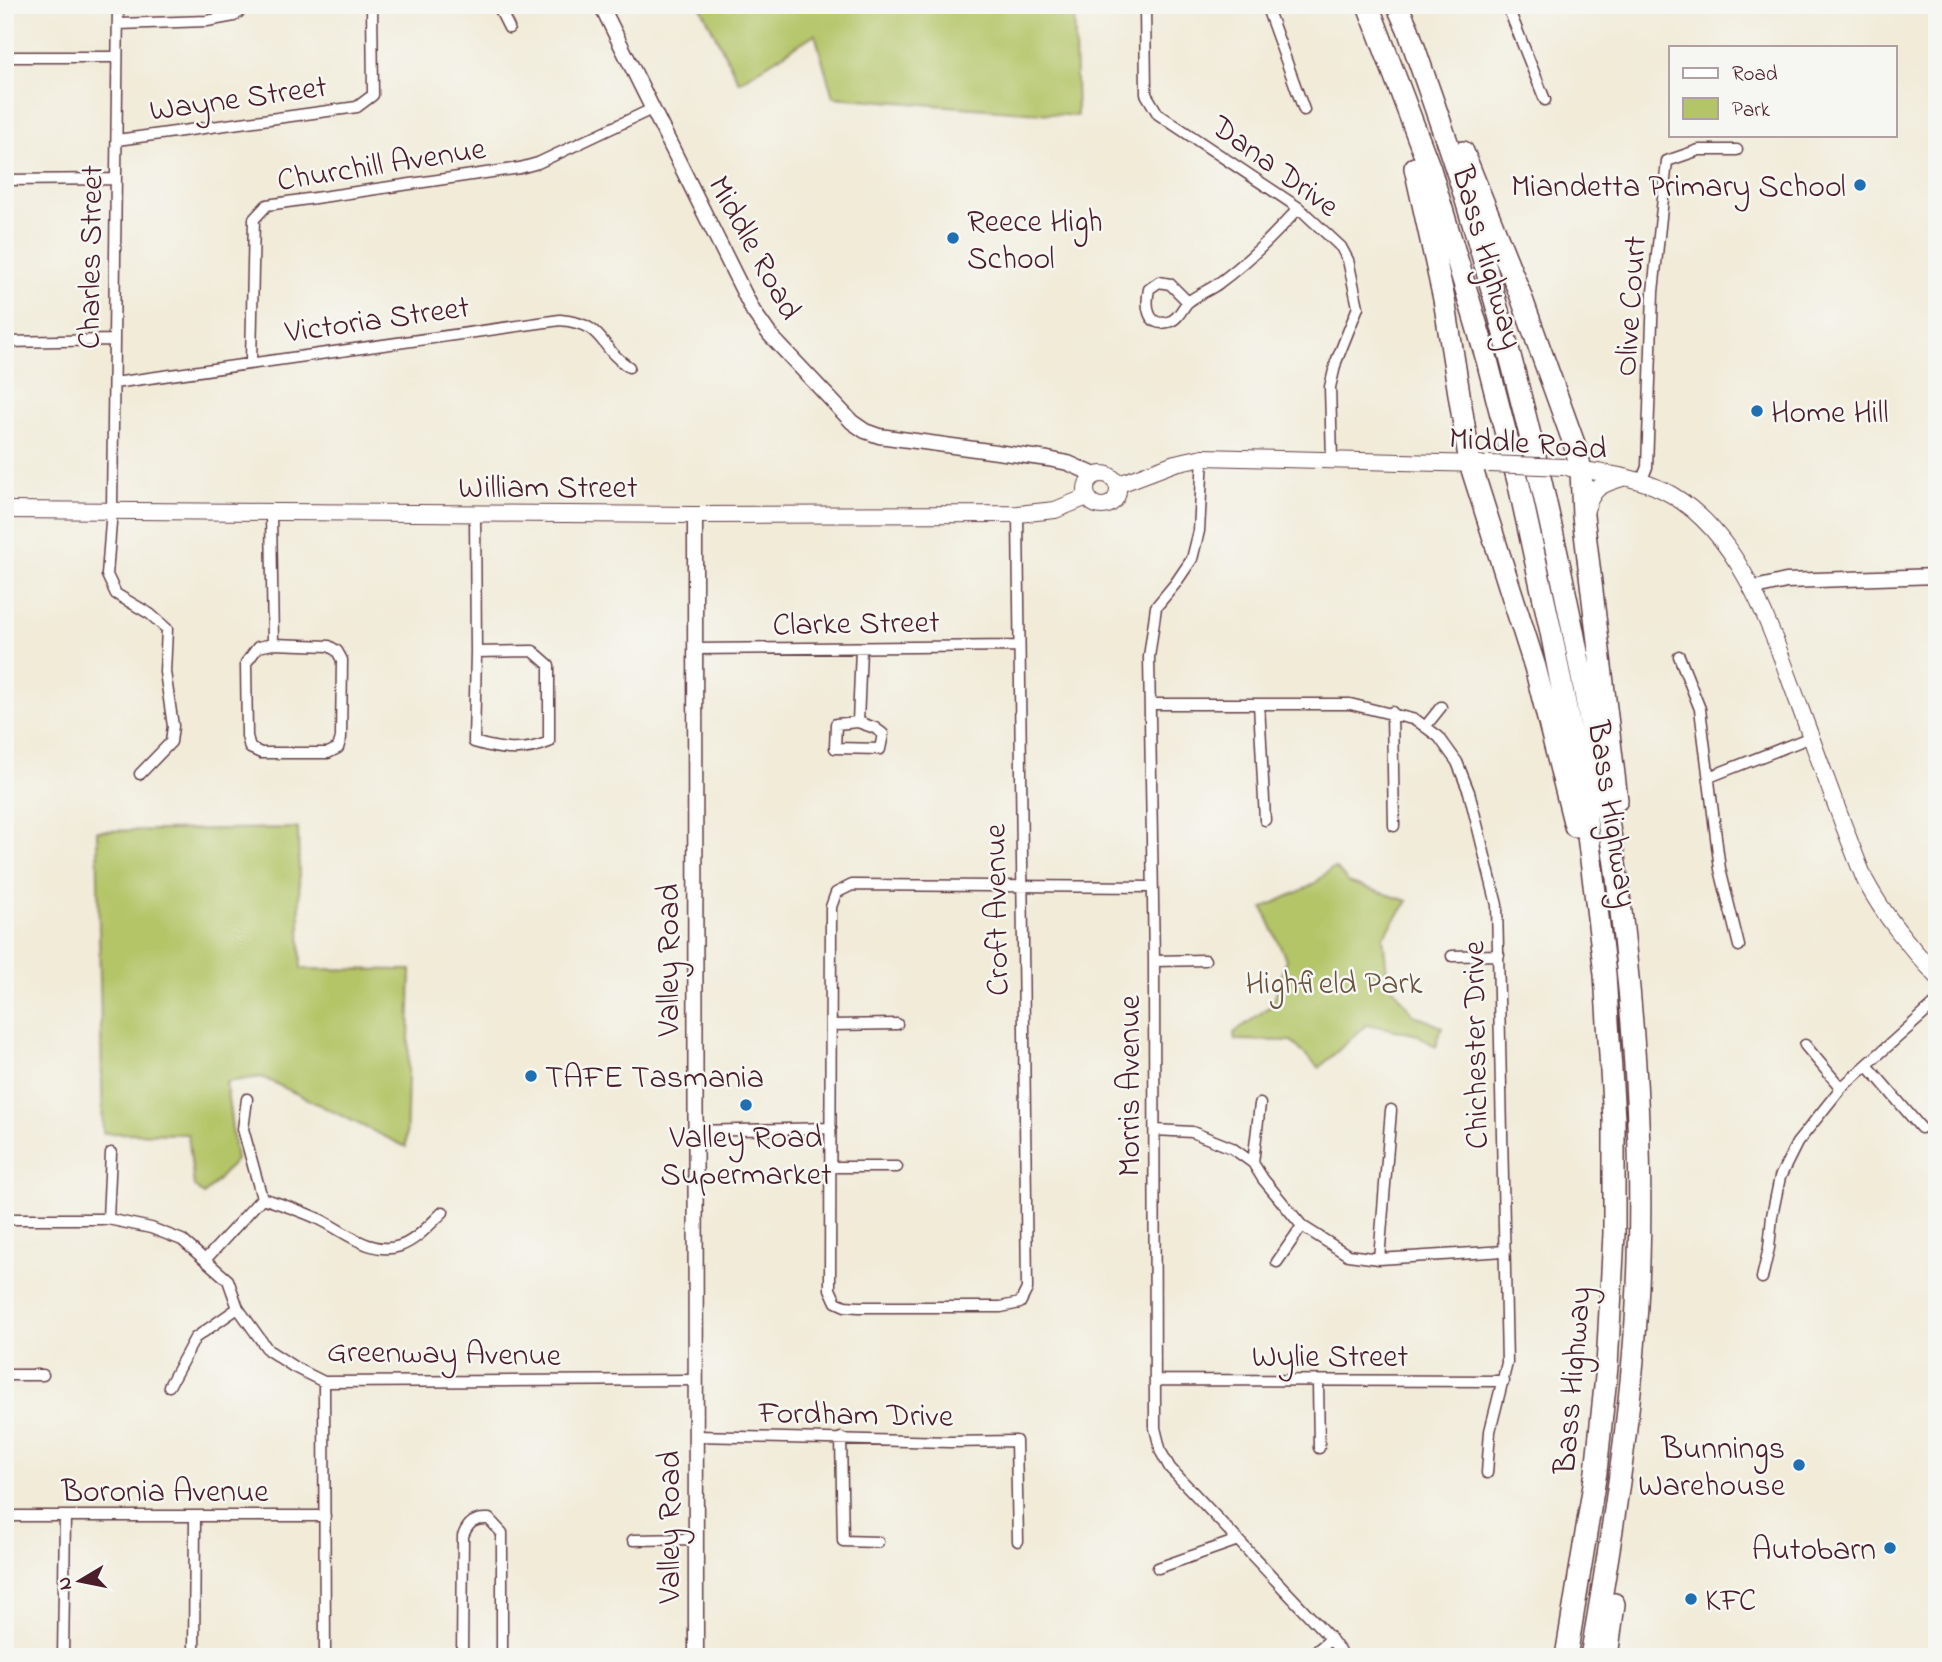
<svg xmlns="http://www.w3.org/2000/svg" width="1942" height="1662" font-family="'Indie Flower',sans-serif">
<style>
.green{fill:#b4c568;stroke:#7f724a;stroke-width:2}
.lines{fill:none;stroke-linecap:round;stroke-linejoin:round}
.minor-casing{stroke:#633e45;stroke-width:13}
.tertiary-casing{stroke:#633e45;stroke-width:17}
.secondary-casing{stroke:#633e45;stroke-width:18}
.motorway-casing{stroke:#633e45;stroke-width:24}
.minor{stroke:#fff;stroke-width:10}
.tertiary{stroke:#fff;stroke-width:14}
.secondary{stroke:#fff;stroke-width:16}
.motorway{stroke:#fff;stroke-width:21}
.secondary-bridge-casing{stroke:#633e45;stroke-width:18;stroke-linecap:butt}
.secondary-bridge{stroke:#fff;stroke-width:16}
.poi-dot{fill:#1f6fb2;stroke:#f6f6f2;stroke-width:2.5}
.labels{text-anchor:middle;stroke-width:5;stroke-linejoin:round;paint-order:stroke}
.street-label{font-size:32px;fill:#4a1f2b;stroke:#f6f6f2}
.poi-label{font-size:32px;fill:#4a1f2b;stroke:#f6f6f2;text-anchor:start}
.park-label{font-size:32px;fill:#6a513d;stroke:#f6f6f2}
</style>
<rect width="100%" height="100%" fill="#f6f6f2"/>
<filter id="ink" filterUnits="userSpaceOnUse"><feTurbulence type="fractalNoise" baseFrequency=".0143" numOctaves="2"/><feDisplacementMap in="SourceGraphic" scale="14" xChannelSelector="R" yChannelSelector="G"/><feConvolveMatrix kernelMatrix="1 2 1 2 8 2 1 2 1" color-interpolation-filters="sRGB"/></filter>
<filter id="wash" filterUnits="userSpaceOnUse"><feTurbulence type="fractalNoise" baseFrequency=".00686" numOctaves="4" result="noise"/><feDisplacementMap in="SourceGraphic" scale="28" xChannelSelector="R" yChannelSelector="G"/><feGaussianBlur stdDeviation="1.57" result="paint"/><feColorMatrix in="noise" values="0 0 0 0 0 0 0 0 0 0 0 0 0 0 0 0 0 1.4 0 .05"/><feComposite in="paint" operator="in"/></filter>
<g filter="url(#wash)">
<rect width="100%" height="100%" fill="#f1ebd8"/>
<path class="green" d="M 700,5 L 1074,5 L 1077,116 L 833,97 L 815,34 L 739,82 Z
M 298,828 L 301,969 L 411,970 L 406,1147 L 262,1077 L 226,1082 L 236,1160 L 204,1195 L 194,1186 L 188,1134 L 103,1133 L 97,831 Z
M 1336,868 L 1348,882 L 1408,901 L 1383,937 L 1388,981 L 1414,1015 L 1442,1027 L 1436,1047 L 1418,1035 L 1367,1024 L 1319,1068 L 1291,1041 L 1235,1040 L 1234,1033 L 1273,1004 L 1286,959 L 1263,908 L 1313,885 L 1331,869 Z"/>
</g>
<g filter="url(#ink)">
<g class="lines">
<defs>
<path id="minor" d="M 118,5 L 112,509 L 107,575 L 116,594 L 150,614 L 167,629 L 165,672 L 173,726 L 171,742 L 140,774
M 506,5 L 501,12 L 509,28
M 1145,5 L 1146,94 L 1158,114 L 1299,208 L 1341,247 L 1348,260 L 1358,307 L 1336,362 L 1330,387 L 1332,459
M 1266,5 L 1304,110
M 1507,5 L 1545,100
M 118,24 L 207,21 L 234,16 L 248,5
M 5,57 L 117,57
M 117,140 L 357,107 L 373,95 L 372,5
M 5,180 L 115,179
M 1188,302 L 1170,284 L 1159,282 L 1149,289 C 1146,303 1146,328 1168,322 C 1178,320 1181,310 1187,303 C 1196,295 1210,290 1219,283 C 1249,261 1274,235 1299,208
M 5,342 L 114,340
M 251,362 L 254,219 L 267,205 L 520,168 L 538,163 L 652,109
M 114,383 L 560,320 C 607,324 597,347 629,367
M 1203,457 L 1199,531 L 1192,559 L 1175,584 L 1156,607 L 1149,657 L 1154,961 L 1155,1428 L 1161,1452 L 1170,1468 L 1331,1639 L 1344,1657
M 1641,482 L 1647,467 L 1653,292 L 1667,161 L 1699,150 L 1737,150
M 271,513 L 273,644 L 329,646 L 337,651 L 342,660 L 341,738 L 338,748 L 328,753 L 261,753 L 250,748 L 247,736 L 246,663 L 258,647 L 273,644
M 475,514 L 476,652
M 1018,514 L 1027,1289 L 1020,1303 L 1001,1307 L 859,1307 L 845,1306 L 836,1302 L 830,1289 L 831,907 L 836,893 L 852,885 L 1152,887
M 695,649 L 1018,646
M 533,651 L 549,665 L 549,742 C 523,753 500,750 474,742 L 476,652 Z
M 1679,656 L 1700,709 L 1720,869 L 1739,946
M 1150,704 L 1350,704 L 1416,720 L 1439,737 L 1457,762 L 1469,792 L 1497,905 L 1507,1363 L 1490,1431 L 1487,1473
M 1259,704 L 1265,820
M 1392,712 L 1394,826
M 858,722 L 836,724 L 835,748 L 880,749 L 883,734 L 875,728 L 858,722 L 861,649
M 1425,727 L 1441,707
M 1709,777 L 1811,737
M 1452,956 L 1499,955
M 1154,961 L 1205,960
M 832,1025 L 897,1024
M 1805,1045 L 1841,1088
M 1868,1066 L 1921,1128
M 247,1099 L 243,1129 L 262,1198
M 1155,1130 L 1192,1132 L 1232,1148 L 1253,1163 L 1263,1179 L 1302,1226 L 1348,1255 L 1379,1259 L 1505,1251
M 695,1131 L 831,1128
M 1253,1163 L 1260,1104
M 831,1167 L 897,1167
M 5,1219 L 108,1219 L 151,1228 L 182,1240 L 228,1280 L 238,1308 L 268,1350 L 294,1367 L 324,1382 L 696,1380
M 108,1219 L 111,1153
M 1379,1259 L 1391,1110
M 205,1260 L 262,1198 C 281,1204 301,1211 319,1219 C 344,1231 371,1256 400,1246 C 417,1240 430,1224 443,1212
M 1277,1262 L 1302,1226
M 1762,1278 L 1769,1248 L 1772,1216 L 1780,1177 L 1797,1143 L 1841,1088 L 1937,1002
M 5,1375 L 43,1375
M 1155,1380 L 1504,1381
M 324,1382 L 325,1657
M 1318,1382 L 1319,1448
M 169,1386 L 195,1338 L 238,1308
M 696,1436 L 950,1442 L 1016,1441 L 1018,1541
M 841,1438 L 843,1541 L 878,1542
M 5,1516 L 325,1516
M 633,1540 L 696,1539
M 1158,1568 L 1238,1540
M 63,1657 L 65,1517
M 194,1657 L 195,1517
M 462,1657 L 463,1536 C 468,1523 474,1518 489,1519 L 502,1533 L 502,1657
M 1309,1657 L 1331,1639"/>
<path id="tertiary" d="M 601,5 L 753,311 L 770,335 L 852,422 L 865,431 L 879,436 L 1048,459 L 1068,463 L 1095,475
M 695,515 L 696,1657
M 1751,589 L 1786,581 L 1937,576"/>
<path id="secondary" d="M 1570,468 C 1604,473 1642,477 1672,495 C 1745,539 1773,636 1801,710 C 1822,767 1842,824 1865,880 C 1884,916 1909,946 1937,976
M1086 490a16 16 0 1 1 32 0a16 16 0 1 1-32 0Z
M 1117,485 L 1175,463 L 1203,457 L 1481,464
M 5,510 L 695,515 L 1018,514 L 1055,510 L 1087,497
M 1585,512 C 1593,488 1598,485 1622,478"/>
<path id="motorway" d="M 1368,5 L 1430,169 L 1487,360 L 1519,485 L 1551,632 L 1583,795 L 1605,974 L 1614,1119 L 1614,1234 L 1607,1367 L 1596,1472 L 1566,1657
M 1397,5 L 1408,29 C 1428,89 1451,149 1469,210 C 1523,389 1564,571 1596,754 C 1603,798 1613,842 1618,886 C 1633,1009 1643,1135 1639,1260 C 1635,1393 1614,1525 1591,1657
M 1463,152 L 1519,291 L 1576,449 L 1581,470 L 1583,516 L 1617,800
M 1415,168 L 1444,299 L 1470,463 L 1535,667 L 1575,826
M 1607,1657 L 1614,1604"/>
</defs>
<use href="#minor" class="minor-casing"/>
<use href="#tertiary" class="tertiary-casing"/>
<use href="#secondary" class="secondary-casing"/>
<use href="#motorway" class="motorway-casing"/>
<use href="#minor" class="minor"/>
<use href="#tertiary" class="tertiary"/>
<use href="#secondary" class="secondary"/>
<use href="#motorway" class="motorway"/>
<defs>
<path id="secondary-bridge" d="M 1489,464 L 1564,467"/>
</defs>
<use href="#secondary-bridge" class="secondary-bridge-casing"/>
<use href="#secondary-bridge" class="secondary-bridge"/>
</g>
</g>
<g class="poi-dot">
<circle cx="1860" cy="185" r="7"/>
<circle cx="953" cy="238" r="7"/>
<circle cx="1757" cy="411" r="7"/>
<circle cx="531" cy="1076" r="7"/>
<circle cx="746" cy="1105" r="7"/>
<circle cx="1799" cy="1465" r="7"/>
<circle cx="1890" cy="1548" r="7"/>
<circle cx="1691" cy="1599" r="7"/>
</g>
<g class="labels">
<g class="street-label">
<text transform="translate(238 97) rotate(-8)" y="11">Wayne Street</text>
<text transform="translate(381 163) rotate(-9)" y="11">Churchill Avenue</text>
<text transform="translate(1276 165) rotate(36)" y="11">Dana Drive</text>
<text transform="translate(756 247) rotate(61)" y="11">Middle Road</text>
<text transform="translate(89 257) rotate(-89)" y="11">Charles Street</text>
<text transform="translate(1489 257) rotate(74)" y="11">Bass Highway</text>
<text transform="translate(1629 306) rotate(-86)" y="11">Olive Court</text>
<text transform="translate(377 318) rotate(-8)" y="11">Victoria Street</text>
<text transform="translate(1528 442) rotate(4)" y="11">Middle Road</text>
<text x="548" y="497">William Street</text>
<text transform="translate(856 622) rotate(-1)" y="11">Clarke Street</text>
<text transform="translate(1614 814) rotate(81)" y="11">Bass Highway</text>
<text transform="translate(995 910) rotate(-91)" y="11">Croft Avenue</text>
<text transform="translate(667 960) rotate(-90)" y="11">Valley Road</text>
<text transform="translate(1474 1045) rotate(-91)" y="11">Chichester Drive</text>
<text transform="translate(1128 1086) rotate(-90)" y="11">Morris Avenue</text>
<text transform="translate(444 1352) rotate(1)" y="11">Greenway Avenue</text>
<text x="1330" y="1366">Wylie Street</text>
<text transform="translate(1571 1380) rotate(-85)" y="11">Bass Highway</text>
<text transform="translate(856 1413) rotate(1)" y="11">Fordham Drive</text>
<text x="165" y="1501">Boronia Avenue</text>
<text transform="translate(668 1527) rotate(-90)" y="11">Valley Road</text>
</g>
<g class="poi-label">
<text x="1846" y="196" text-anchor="end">Miandetta Primary School</text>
<text x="967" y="231">Reece High<tspan x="967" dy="37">School</tspan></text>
<text x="1771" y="422">Home Hill</text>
<text x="545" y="1087">TAFE Tasmania</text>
<text x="746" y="1147" text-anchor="middle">Valley Road<tspan x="746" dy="37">Supermarket</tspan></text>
<text x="1785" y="1458" text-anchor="end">Bunnings<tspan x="1785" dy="37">Warehouse</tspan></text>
<text x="1876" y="1559" text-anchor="end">Autobarn</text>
<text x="1705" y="1610">KFC</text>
</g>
<g class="park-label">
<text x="1334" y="993">Highfield Park</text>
</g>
</g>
<rect width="1942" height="1662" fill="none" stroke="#f6f6f2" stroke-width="28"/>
<rect x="1669" y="46" width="228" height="91" fill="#f6f6f2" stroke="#b1a0a2" stroke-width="2"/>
<rect x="1683" y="68" width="35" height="10" fill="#ffffff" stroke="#b1a0a2" stroke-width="2"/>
<text x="1732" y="80" font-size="21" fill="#4a1f2b">Road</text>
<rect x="1683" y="98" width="35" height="21" fill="#b4c568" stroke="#b1a0a2" stroke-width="2"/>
<text x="1732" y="116" font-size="21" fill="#4a1f2b">Park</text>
<g transform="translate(80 1581) rotate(260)" stroke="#f6f6f2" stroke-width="5" paint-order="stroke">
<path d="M0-5L12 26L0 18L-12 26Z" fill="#4a1f2b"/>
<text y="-10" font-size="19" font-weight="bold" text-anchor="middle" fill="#4a1f2b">N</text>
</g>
</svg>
